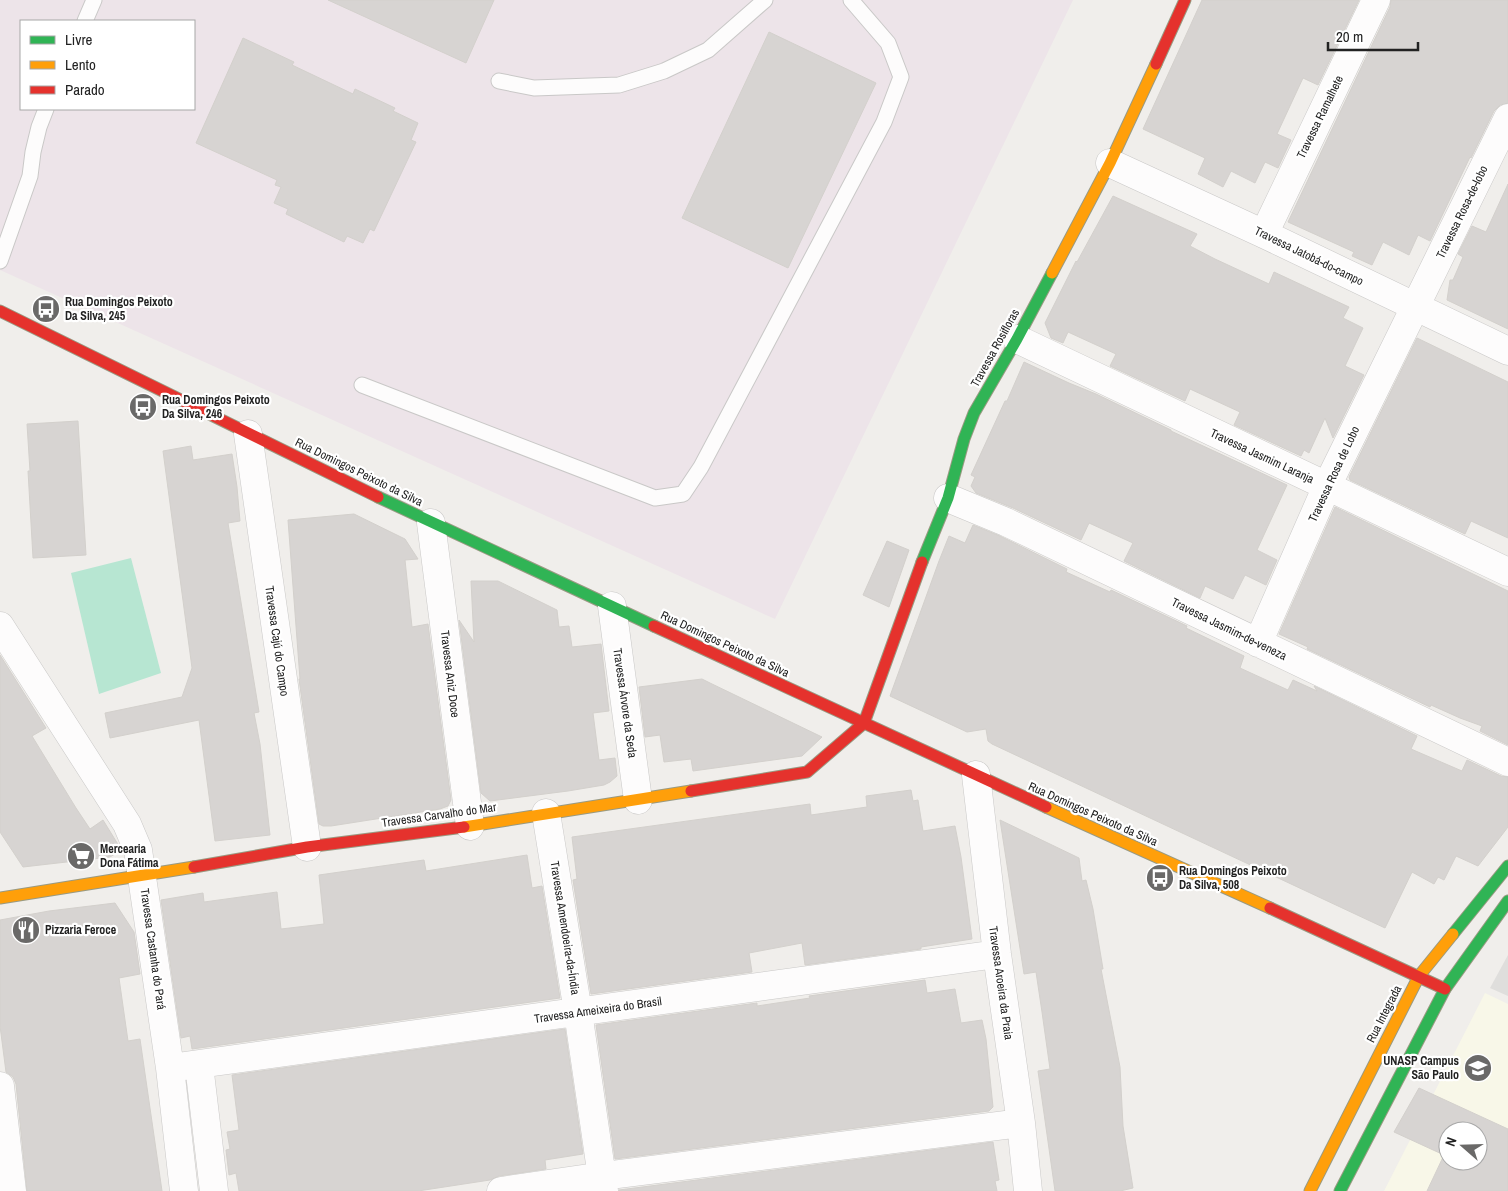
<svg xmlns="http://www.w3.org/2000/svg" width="1508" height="1191" font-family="'Archivo Narrow',sans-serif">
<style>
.residential{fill:#dfdedc}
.industrial{fill:#ede4e9;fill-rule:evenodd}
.education{fill:#f8f7e8;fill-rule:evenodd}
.pitch{fill:#b7e6d2}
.building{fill:#d7d4d2;stroke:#d3d0cc;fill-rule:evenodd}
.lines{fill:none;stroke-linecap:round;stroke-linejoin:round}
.lane-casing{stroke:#c9c8c7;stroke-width:17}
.street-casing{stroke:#c9c8c7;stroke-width:29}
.fast-casing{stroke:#999a82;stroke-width:13}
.slow-casing{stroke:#999a82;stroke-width:13}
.jam-casing{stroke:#999a82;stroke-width:13}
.lane{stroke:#fdfcfc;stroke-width:15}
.street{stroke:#fdfcfc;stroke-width:28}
.fast{stroke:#30b455;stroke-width:11}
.slow{stroke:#ff9f0a;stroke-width:11}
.jam{stroke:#e5322d;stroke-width:11}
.labels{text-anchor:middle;stroke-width:4.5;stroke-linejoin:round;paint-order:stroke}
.street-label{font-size:12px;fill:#222;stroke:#fff}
.poi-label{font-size:12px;font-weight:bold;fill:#222;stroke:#fff;text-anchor:start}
</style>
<rect width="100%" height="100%" fill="#f0eeeb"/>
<path class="residential" d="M 1508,955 L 1508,996 L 1490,988 Z"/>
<path class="industrial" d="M 0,0 L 1073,0 L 775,619 L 0,270 ZM 21,21 L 194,21 L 194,109 L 21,109 Z"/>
<path class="education" d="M 1485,993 L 1508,1004 L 1508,1191 L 1384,1191 ZM 1448,1131 L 1478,1131 L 1478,1161 L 1448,1161 Z"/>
<path class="pitch" d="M 131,558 L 161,673 L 99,694 L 71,573 Z"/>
<path class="building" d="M 328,0 L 494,0 L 466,63 Z
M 1202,0 L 1359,0 L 1318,85 L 1303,78 L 1277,134 L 1291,140 L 1278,168 L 1265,162 L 1255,183 L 1231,171 L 1223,187 L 1198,174 L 1205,158 L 1143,129 Z
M 1391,0 L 1508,0 L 1508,103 L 1500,105 L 1494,111 L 1471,158 L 1470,157 L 1430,241 L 1418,235 L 1409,255 L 1383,242 L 1372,265 L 1352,256 L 1354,252 L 1288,222 L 1390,7 Z
M 769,32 L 876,83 L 788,268 L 682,218 Z
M 243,38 L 294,62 L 292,65 L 353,94 L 355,89 L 395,108 L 393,111 L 418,123 L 411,140 L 416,142 L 374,231 L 370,229 L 363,243 L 347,236 L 344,242 L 286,214 L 288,209 L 274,203 L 281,187 L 275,185 L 277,180 L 196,143 Z
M 1508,184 L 1508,329 L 1447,300 L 1450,280 L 1453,280 L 1463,257 L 1458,254 L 1472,226 L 1486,232 Z
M 1113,196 L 1197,234 L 1190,246 L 1215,259 L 1269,284 L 1274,272 L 1349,307 L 1343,318 L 1363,328 L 1345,366 L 1364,375 L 1333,438 L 1325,418 L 1309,453 L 1304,450 L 1301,456 L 1234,425 L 1240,412 L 1190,389 L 1185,401 L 1110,366 L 1116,354 L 1068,332 L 1063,343 L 1051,338 L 1045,323 L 1076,261 L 1077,262 Z
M 1417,338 L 1508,382 L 1508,538 L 1471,521 L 1465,534 L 1350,480 L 1349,477 Z
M 1024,362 L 1069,383 L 1096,394 L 1171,430 L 1171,431 L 1287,485 L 1257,550 L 1277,560 L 1266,585 L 1245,575 L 1233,599 L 1205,586 L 1200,598 L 1124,561 L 1133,543 L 1089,523 L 1081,540 L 1013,508 L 976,493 L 971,486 L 975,477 L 971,475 L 1005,401 L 1007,401 Z
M 78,421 L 86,555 L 33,558 L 28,471 L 30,471 L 27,424 Z
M 191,446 L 193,460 L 232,454 L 237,487 L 240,521 L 228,523 L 259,712 L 254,713 L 260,744 L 270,835 L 215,841 L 199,720 L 110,738 L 105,713 L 182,697 L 192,668 L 163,451 Z
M 1335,507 L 1508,591 L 1508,745 L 1480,731 L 1482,726 L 1460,718 L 1431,705 L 1430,707 L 1307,649 L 1308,647 L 1279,634 Z
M 354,514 L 405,539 L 418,559 L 405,560 L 412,627 L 428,624 L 451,800 L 448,806 L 440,809 L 331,826 L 323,826 L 319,824 L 299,679 L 300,679 L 288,520 Z
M 973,525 L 1000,536 L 1067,569 L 1066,572 L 1110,592 L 1111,590 L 1187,626 L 1186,628 L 1244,656 L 1240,668 L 1288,690 L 1293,680 L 1317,691 L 1314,686 L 1417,736 L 1411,749 L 1462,771 L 1467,760 L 1501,776 L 1508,777 L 1508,827 L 1478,866 L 1456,856 L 1444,880 L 1438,877 L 1434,884 L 1412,872 L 1385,928 L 992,744 L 988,741 L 986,729 L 967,732 L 892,697 L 890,696 L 939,561 L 949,536 L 965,543 Z
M 887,541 L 909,550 L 889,607 L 863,595 Z
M 471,581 L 498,581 L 557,610 L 559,627 L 569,626 L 572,647 L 601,644 L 609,711 L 593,713 L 599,760 L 615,758 L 617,776 L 610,782 L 604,785 L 568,791 L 490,801 L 481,793 L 459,620 L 474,642 Z
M 0,655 L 46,728 L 32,736 L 76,808 L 90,829 L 103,820 L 119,846 L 121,850 L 110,857 L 23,867 L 0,832 Z
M 702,679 L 710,683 L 822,737 L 802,756 L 693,771 L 691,759 L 664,762 L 660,735 L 645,737 L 639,687 Z
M 911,790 L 913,801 L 918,800 L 923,831 L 955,826 L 961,857 L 972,939 L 921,947 L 921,949 L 805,965 L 802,943 L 749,953 L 752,972 L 591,994 L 573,880 L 577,879 L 572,837 L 810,804 L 811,815 L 867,807 L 866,796 Z
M 1000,820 L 1079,858 L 1082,881 L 1086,880 L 1093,909 L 1103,969 L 1101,969 L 1120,1067 L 1123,1126 L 1133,1188 L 1120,1191 L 1055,1191 L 1038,1071 L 1050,1069 L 1042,1012 L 1036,972 L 1024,974 Z
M 527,855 L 532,888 L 542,886 L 560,998 L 192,1049 L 190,1036 L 181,1038 L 161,900 L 203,893 L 204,902 L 277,892 L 281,929 L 324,924 L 319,875 L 424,860 L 426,871 Z
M 115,903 L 134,932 L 140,974 L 119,978 L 128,1041 L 140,1039 L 162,1191 L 27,1191 L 16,1084 L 13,1077 L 6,1072 L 0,1026 L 0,920 L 49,911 Z
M 925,980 L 927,993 L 955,989 L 961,1023 L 982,1020 L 986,1039 L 993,1107 L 989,1111 L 615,1159 L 596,1025 L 757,1003 L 757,1006 L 810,998 L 809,996 Z
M 565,1029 L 583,1154 L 545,1160 L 546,1169 L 499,1176 L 490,1180 L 418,1191 L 239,1191 L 236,1173 L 229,1175 L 226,1150 L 230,1149 L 227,1132 L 239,1130 L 232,1075 Z
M 1419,1088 L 1508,1129 L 1508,1191 L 1427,1191 L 1444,1155 L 1394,1132 ZM 1448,1131 L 1478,1131 L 1478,1161 L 1448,1161 Z
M 993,1142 L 999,1180 L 995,1181 L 997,1191 L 619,1191 L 619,1190 Z"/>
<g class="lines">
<defs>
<path id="lane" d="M 85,21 L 94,0
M 499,81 L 534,88 L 619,85 L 664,71 L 708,50 L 765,0
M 0,261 L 30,176 L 33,152 L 39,127 L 46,109
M 362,385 L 655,498 L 683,494 L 701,467 L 884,122 L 901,77 L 888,43 L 851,0"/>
<path id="street" d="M 1110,163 L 1264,234 L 1508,351
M 1264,234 L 1376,0
M 1017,339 L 1508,572
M 248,434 L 307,847
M 948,498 L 1006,522 L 1508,762
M 431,523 L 470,826
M 612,606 L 638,800
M 0,626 L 127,824 L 138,850 L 170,1068 L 184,1191
M 1258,643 L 1327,486 L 1508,118
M 976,775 L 997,954 L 1021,1123 L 1028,1191
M 546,813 L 578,1012 L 604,1191
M 199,1065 L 214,1191
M 170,1068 L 997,954
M 0,1086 L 12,1191
M 501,1191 L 603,1176 L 1021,1123"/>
<path id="fast" d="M 378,497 L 654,626
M 922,562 L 948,498 L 964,439 L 974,413 L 1017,339 L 1052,273
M 1453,934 L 1508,866
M 1340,1191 L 1445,989 L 1508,901"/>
<path id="slow" d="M 1052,273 L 1110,163 L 1156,64
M 1046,807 L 1270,908
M 464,827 L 691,791
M 0,898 L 194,867
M 1310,1191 L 1419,976 L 1453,934"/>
<path id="jam" d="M 1156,64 L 1185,0
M 0,311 L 378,497
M 654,626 L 1046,807
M 691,791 L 807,772 L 864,723 L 922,562
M 194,867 L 307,847 L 464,827
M 1270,908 L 1445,989"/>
</defs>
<use href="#lane" class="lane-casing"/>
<use href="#street" class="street-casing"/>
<use href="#fast" class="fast-casing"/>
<use href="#slow" class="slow-casing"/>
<use href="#jam" class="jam-casing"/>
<use href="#lane" class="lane"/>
<use href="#street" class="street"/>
<use href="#fast" class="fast"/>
<use href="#slow" class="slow"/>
<use href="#jam" class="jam"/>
</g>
<defs>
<symbol id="bus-disc" viewBox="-11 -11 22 22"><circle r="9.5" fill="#6a6968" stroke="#fff"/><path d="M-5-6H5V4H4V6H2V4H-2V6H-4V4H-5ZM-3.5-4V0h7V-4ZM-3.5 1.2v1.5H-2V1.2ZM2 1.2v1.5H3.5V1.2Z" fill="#fff"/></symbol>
<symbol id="supermarket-disc" viewBox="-11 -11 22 22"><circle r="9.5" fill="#6a6968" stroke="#fff"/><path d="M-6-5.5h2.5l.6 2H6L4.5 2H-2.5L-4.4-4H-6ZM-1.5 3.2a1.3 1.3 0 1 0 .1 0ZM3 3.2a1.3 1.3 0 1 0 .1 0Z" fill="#fff"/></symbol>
<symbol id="restaurant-disc" viewBox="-11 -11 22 22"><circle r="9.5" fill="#6a6968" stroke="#fff"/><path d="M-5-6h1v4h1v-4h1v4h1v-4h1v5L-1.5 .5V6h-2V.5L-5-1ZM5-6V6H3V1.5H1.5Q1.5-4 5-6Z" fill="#fff"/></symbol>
<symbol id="university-disc" viewBox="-11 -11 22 22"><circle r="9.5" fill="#6a6968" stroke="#fff"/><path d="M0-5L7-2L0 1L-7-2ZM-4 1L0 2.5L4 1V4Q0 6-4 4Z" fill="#fff"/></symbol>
</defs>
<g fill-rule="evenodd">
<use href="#bus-disc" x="30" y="293" width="32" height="32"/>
<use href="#bus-disc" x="127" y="391" width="32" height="32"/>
<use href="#supermarket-disc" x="65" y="840" width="32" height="32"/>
<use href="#bus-disc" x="1144" y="862" width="32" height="32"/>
<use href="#restaurant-disc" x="10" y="914" width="32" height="32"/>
<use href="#university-disc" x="1462" y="1052" width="32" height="32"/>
</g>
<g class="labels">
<g class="street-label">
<text transform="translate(1320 117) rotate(-64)" y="4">Travessa Ramalhete</text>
<text transform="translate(1462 212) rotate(-64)" y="4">Travessa Rosa-de-lobo</text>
<text transform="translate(1309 256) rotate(26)" y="4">Travessa Jatobá-do-campo</text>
<text transform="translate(995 348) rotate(-61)" y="4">Travessa Rosifloras</text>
<text transform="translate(1262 456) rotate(25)" y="4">Travessa Jasmim Laranja</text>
<text transform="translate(359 472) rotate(26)" y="4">Rua Domingos Peixoto da Silva</text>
<text transform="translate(1334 474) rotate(-65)" y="4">Travessa Rosa de Lobo</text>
<text transform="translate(1229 629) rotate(26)" y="4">Travessa Jasmim-de-veneza</text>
<text transform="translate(277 641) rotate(82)" y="4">Travessa Cajú do Campo</text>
<text transform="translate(725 644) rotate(25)" y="4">Rua Domingos Peixoto da Silva</text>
<text transform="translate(450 674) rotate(83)" y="4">Travessa Aniz Doce</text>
<text transform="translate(625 703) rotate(82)" y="4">Travessa Árvore da Seda</text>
<text transform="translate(1093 814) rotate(24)" y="4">Rua Domingos Peixoto da Silva</text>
<text transform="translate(439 815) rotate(-8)" y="4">Travessa Carvalho do Mar</text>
<text transform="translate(565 928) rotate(81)" y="4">Travessa Amendoeira-da-Índia</text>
<text transform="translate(153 949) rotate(82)" y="4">Travessa Castanha do Pará</text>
<text transform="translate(1001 983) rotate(82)" y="4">Travessa Aroeira da Praia</text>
<text transform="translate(598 1010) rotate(-8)" y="4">Travessa Ameixeira do Brasil</text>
<text transform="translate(1384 1014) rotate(-63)" y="4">Rua Integrada</text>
</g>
<g class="poi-label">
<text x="65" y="306">Rua Domingos Peixoto<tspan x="65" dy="14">Da Silva, 245</tspan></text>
<text x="162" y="404">Rua Domingos Peixoto<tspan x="162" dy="14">Da Silva, 246</tspan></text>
<text x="100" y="853">Mercearia<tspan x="100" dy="14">Dona Fátima</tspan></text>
<text x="1179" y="875">Rua Domingos Peixoto<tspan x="1179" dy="14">Da Silva, 508</tspan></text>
<text x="45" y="934">Pizzaria Feroce</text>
<text x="1459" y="1065" text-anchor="end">UNASP Campus<tspan x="1459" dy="14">São Paulo</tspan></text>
</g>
</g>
<rect x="20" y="20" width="175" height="90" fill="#ffffff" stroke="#a7a7a7"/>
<rect x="30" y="36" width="25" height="8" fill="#30b455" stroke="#a7a7a7"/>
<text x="65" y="45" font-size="15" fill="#222222">Livre</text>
<rect x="30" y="61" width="25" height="8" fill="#ff9f0a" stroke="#a7a7a7"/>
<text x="65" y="70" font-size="15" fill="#222222">Lento</text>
<rect x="30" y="86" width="25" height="8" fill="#e5322d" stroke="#a7a7a7"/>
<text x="65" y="95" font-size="15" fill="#222222">Parado</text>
<g transform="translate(1463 1146) rotate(290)"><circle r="24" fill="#ffffff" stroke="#a7a7a7"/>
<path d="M0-4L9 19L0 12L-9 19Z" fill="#6a6968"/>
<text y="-8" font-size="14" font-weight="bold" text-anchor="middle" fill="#222222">N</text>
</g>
<path d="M1328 42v8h90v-8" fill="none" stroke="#222222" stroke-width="2.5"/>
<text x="1336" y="42" font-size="15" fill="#222222" stroke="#ffffff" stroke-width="4" paint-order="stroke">20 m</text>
</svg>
